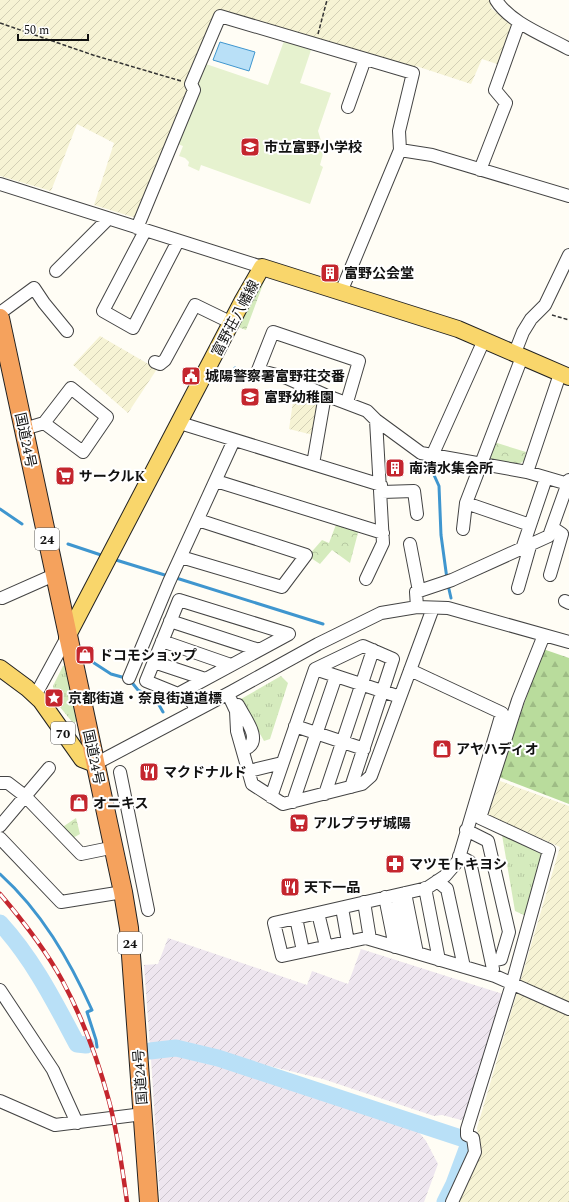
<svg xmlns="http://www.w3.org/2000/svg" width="569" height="1202" font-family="Spectral,'Noto Sans JP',serif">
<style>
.industrial{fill:url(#industrial-furrows)}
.farmland{fill:url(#farmland-furrows)}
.grass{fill:url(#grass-tufts)}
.forest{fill:url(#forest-firs)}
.park{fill:url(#park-crowns)}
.pitch{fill:#e6f2cf}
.water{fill:#b9e0f7;stroke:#3f96cf}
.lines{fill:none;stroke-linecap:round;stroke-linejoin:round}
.stream{stroke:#3f96cf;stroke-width:3}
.river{stroke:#b9e0f7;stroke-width:17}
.minor-casing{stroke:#444;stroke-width:14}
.major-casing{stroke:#222;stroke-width:18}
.highway-casing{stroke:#222;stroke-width:20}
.path{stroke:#333;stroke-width:1.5;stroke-dasharray:4 2;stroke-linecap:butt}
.minor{stroke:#fff;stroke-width:12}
.major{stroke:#f9d66b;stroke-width:16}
.highway{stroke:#f5a25d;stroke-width:18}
.rail-casing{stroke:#c4262e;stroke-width:4.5}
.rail{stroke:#fff;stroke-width:3;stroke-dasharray:9;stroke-linecap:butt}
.labels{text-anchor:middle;stroke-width:4;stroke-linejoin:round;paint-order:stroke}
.shield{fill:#fff;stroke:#585858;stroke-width:1}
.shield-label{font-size:13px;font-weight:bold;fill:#111}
.poi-label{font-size:14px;font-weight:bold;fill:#111;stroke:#fff;text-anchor:start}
.street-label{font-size:14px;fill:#111;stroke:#fff}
</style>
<defs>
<pattern id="industrial-furrows" width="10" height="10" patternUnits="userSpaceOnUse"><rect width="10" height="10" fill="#eee6ef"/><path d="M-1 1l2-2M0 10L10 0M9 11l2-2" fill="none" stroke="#cbc4cc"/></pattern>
<pattern id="farmland-furrows" width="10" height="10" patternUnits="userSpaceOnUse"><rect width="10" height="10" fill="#f6f3d4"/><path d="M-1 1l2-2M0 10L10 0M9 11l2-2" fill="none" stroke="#d2cfb5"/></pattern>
<pattern id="grass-tufts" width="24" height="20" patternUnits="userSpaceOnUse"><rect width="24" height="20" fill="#d5ebbd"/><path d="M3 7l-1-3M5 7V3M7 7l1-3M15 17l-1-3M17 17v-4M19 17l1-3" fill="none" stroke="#b6c8a1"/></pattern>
<pattern id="forest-firs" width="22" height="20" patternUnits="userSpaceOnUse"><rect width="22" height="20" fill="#b9dc9c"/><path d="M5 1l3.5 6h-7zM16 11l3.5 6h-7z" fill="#9ebc85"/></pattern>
<pattern id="park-crowns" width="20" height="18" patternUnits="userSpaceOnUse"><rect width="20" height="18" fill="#d5ebbd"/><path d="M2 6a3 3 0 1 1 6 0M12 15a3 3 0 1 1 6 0" fill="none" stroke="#b6c8a1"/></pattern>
</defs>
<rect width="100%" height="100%" fill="#fffdf5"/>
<path class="industrial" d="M 168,938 L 307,985 L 312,971 L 348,984 L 361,949 L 506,995 L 465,1121 L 442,1115 L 434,1116 L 323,1079 L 245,1060 L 244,1064 L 176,1046 L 150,1047 L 144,965 L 158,964 Z
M 176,1055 L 280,1082 L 413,1125 L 426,1141 L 438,1164 L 424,1202 L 160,1202 L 151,1058 Z"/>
<path class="farmland" d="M 0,0 L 492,0 L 491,8 L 514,27 L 500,65 L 482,59 L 471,84 L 416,66 L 414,70 L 216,10 L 189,79 L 190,90 L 136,218 L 94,205 L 114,143 L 77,124 L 51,191 L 0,176 Z
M 100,336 L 157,369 L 128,413 L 73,365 Z
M 295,388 L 313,395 L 319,401 L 313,435 L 289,429 Z
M 500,781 L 569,806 L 569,1202 L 459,1202 L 480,1154 L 477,1128 L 560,847 L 488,815 Z"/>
<path class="grass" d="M 66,665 L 77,721 L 73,723 L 55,701 L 53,686 L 63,666 Z
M 281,676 L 288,683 L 270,739 L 264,741 L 241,699 Z
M 502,835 L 544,855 L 526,916 L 515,911 Z"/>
<path class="forest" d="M 543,649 L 569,658 L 569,804 L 499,777 Z"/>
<path class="park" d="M 265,279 L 246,330 L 235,326 L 256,286 Z
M 494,442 L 526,452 L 524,461 L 517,465 L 492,462 L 489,454 Z
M 337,522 L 359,529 L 350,563 L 332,550 L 320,564 L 308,556 L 322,540 L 329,543 Z
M 76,818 L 80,834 L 71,839 L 61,828 Z"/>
<path class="pitch" d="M 284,41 L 311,50 L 300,83 L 331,93 L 318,131 L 324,150 L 320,165 L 323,167 L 310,204 L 201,165 L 199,171 L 188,166 L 189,162 L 185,158 L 179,156 L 183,146 L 175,143 L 203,63 L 268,85 Z"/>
<path class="water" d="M 220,42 L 255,52 L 249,71 L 213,60 Z"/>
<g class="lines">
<path class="stream" d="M 235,368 L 240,374 L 274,380
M 429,464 L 439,486 L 441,535 L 447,579
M 0,509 L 22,524
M 68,544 L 104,556
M 116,560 L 168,576
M 173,577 L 323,624
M 448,585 L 451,598
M 91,661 L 111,674 L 129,679 L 138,690 L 155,698 L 163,712
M 0,874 C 41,911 69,959 92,1010 L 87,1012 L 96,1040 L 97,1047"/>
<path class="river" d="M 0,923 C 33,959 54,1001 77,1044 L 86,1045
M 150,1051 L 176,1048 L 218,1058 L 470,1141 L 454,1184 L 445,1202"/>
<defs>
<path id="minor" d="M 496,0 C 510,23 546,36 569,49
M 348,107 L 365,59
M 400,150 L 432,155 L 569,196
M 480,170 L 506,103 L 495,90 L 519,23
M 0,184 L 262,267
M 137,228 L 194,90 L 191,84 L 220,16 L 413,73 L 399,131 L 400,150 L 341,292
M 145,231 L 103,311 L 133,328 L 178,241
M 56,271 L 108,219
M 0,313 L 34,288 L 44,303 L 67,331
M 514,355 L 523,332 L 531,319 L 545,305 L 569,255
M 155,362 L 160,364 L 165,360 L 195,305 L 232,323
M 347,402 L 359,361 L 273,332 L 258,370 L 287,378 L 325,395 L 367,411 L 376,420 L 421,453 L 527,472 L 568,484
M 180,423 L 381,485
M 24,429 L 44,423 L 71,388 L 107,417 L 83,452 L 44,423
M 432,456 L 484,340
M 313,464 L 325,395
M 527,472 L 560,374
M 216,481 L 383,533
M 382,492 L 414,491 L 417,514
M 466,503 L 530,525
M 463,529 L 466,503 L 522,357
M 410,544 L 419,591
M 522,549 L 546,478
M 181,557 L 282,587 L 306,555 L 198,520
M 550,575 L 562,534 L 553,528
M 366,579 L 383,543 L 376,420
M 518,588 L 530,546
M 2,598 L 54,575
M 179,600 L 289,634 L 178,694 L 146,681 Z
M 565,601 L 569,603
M 417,607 L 416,592 L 452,580 L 549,536 L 569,480
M 170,621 L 259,650
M 162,641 L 231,665
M 154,662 L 205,679
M 315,669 L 363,646 L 393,659 L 351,787
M 410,670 L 502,713 L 458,861 L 445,876 L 427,888 L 274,923 L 282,956 L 366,938 L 495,976 L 569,1009
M 129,678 L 169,582 L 234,440
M 186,690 L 196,710
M 228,694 L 236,711 L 237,731 L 252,784 L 283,804 L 362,784 L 371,776 L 433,608
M 35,696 L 67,637
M 238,705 C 244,717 264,741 245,749
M 295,726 L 364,749
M 95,764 L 231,692 L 318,644 L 381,613 L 417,607 L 448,608 L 569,642
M 249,771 L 282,763
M 120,772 L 148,910
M 0,783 L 8,783 L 25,796 L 81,854 L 115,847
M 325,794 L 373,650
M 271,797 L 315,669 L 400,697
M 293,802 L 336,676
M 0,826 L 49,768
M 466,830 L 488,841 L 509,932 L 501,959 L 492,961
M 0,838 L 61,902 L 123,892
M 459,856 L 470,862 L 493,969
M 437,881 L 447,889 L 464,967
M 425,888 L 439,960
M 405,893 L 417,953
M 385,897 L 395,947
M 364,902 L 370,939
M 398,904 L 407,950
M 342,908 L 348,942
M 318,913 L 326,946
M 296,918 L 303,951
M 0,990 L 53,1070 L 77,1123
M 0,1101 L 55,1125 L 143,1114
M 452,1202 L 475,1152 L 473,1138 L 467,1135 L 467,1129 L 512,984 L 549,850 L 480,818 L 518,700 L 544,635"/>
<path id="major" d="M 67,637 L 243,300 L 262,267 L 458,329 L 569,377
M 0,668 L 27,688 L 41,701 L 82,759 L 95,764"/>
<path id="highway" d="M 0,318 L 123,892 L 129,928 L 149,1202"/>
</defs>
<use href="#minor" class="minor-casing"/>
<use href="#major" class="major-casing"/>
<use href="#highway" class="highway-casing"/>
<path class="path" d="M 0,23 L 93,55 L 181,81
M 318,34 L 327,0
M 552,315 L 569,320"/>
<use href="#minor" class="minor"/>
<use href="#major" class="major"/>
<use href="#highway" class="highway"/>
<defs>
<path id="rail" d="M 0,894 C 23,921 45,949 62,980 C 82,1017 98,1060 109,1101 C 118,1134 122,1168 127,1202"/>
</defs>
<use href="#rail" class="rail-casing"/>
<use href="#rail" class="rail"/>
</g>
<defs>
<symbol id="school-square" viewBox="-11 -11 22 22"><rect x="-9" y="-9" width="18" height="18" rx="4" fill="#c4262e" stroke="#fff"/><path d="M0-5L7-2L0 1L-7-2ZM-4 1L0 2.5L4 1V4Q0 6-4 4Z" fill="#fff"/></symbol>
<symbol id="building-square" viewBox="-11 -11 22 22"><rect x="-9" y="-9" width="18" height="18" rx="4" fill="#c4262e" stroke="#fff"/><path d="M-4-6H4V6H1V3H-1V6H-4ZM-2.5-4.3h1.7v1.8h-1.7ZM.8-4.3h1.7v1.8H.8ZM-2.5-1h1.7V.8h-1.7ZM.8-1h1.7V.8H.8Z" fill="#fff"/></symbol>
<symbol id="civic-square" viewBox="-11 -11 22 22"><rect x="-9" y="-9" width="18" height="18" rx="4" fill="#c4262e" stroke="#fff"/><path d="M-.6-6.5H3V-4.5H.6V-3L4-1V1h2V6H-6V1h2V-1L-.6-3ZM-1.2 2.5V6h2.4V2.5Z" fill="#fff"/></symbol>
<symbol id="supermarket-square" viewBox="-11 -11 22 22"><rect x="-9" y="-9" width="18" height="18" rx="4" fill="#c4262e" stroke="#fff"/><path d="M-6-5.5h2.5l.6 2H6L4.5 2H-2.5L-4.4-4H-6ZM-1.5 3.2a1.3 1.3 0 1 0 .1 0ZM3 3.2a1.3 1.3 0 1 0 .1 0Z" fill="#fff"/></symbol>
<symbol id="shop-square" viewBox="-11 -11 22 22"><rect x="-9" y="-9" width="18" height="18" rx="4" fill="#c4262e" stroke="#fff"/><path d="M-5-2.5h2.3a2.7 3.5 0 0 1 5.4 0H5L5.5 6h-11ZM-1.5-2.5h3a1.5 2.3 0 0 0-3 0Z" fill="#fff"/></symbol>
<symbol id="sight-square" viewBox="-11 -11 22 22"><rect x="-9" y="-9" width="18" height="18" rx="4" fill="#c4262e" stroke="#fff"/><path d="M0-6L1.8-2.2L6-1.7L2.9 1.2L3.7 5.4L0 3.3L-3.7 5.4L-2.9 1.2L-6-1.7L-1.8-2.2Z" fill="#fff"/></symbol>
<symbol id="restaurant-square" viewBox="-11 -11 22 22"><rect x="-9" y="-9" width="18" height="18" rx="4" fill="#c4262e" stroke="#fff"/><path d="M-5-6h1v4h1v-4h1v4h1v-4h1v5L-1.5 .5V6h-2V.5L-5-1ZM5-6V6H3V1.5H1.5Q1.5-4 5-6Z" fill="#fff"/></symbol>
<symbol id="pharmacy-square" viewBox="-11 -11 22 22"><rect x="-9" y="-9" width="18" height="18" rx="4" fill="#c4262e" stroke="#fff"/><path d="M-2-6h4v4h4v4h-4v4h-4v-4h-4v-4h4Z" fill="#fff"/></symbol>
</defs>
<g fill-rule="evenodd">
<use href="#school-square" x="239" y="136" width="22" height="22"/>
<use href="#building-square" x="319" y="262" width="22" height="22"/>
<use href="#civic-square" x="180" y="365" width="22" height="22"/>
<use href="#school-square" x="239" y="386" width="22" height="22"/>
<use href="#building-square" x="384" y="457" width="22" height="22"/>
<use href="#supermarket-square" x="54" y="465" width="22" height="22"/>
<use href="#shop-square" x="74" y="644" width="22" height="22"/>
<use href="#sight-square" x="43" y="687" width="22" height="22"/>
<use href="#shop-square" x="431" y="738" width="22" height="22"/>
<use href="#restaurant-square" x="138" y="761" width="22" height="22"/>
<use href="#shop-square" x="68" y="792" width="22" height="22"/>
<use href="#supermarket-square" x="288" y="812" width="22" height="22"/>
<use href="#pharmacy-square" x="384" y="853" width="22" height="22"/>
<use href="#restaurant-square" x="279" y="876" width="22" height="22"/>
</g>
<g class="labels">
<g class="shield">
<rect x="35" y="528" width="24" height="22" rx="3"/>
<rect x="51" y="722" width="24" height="22" rx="3"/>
<rect x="118" y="932" width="24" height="22" rx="3"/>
</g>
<g class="shield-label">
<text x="47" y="544">24</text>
<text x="63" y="738">70</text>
<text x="130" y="948">24</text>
</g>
<g class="poi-label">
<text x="264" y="152">市立富野小学校</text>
<text x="344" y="278">富野公会堂</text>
<text x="205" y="381">城陽警察署富野荘交番</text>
<text x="264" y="402">富野幼稚園</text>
<text x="409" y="473">南清水集会所</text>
<text x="79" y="481">サークルK</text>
<text x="99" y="660">ドコモショップ</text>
<text x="68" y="703">京都街道・奈良街道道標</text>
<text x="456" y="754">アヤハディオ</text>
<text x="163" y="777">マクドナルド</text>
<text x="93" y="808">オニキス</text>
<text x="313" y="828">アルプラザ城陽</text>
<text x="409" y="869">マツモトキヨシ</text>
<text x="304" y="892">天下一品</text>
</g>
<g class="street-label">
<text transform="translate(235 318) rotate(-62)" y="5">富野荘八幡線</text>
<text transform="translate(26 440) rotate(78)" y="5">国道24号</text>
<text transform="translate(94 757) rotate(78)" y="5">国道24号</text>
<text transform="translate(140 1077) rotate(-94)" y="5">国道24号</text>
</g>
</g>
<path d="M18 34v6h70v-6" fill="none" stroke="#111111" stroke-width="2"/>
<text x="24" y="34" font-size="12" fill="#111111" stroke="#ffffff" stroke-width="3" paint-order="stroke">50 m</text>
</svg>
